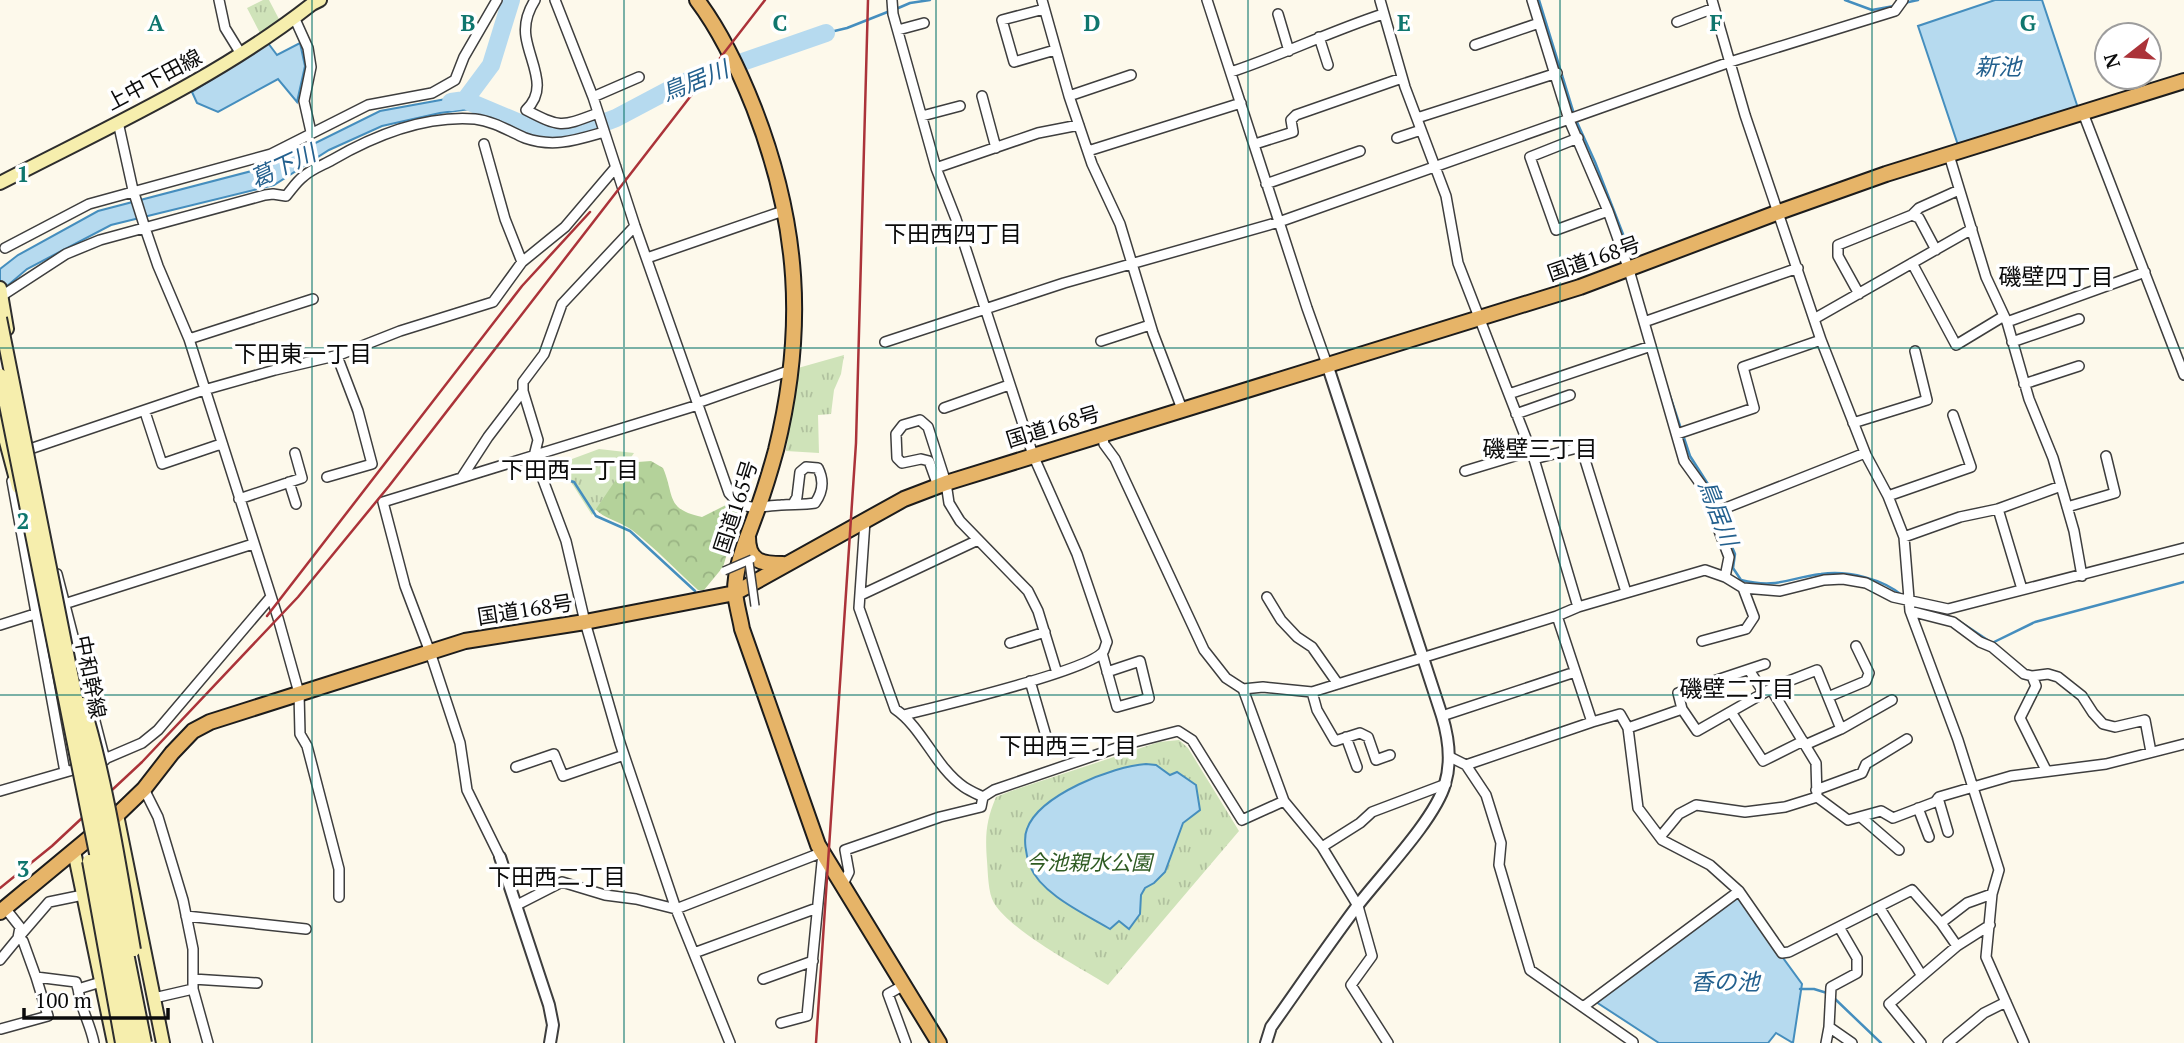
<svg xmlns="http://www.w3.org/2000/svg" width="2184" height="1043" font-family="'PT Serif','Noto Sans JP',serif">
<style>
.forest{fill:url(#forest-crowns)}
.park{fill:url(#park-tufts)}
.water{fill:#b6daef;stroke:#458ebe;stroke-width:2}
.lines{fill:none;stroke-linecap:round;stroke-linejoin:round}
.stream{stroke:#458ebe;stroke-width:2.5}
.river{stroke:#b6daef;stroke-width:18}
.minor-casing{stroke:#3e3e3e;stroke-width:12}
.tertiary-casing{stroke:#3e3e3e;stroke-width:14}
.secondary-casing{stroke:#2d2d2d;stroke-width:16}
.trunk-casing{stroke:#1c1c1c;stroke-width:18}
.minor{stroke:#fff;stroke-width:9}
.tertiary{stroke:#fff;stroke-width:10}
.secondary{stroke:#f6eead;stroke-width:12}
.trunk{stroke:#e6b468;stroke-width:14}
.rail{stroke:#ab3339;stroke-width:2.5}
.pedestrian-bridge-casing{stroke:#3e3e3e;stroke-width:10;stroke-linecap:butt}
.secondary-bridge-casing{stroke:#2d2d2d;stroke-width:16;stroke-linecap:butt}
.pedestrian-bridge{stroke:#fff;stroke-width:7}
.secondary-bridge{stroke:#f6eead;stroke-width:12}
.grid{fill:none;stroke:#0f766e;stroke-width:2;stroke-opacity:0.55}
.labels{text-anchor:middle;stroke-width:7;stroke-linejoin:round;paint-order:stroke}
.street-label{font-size:21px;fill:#0b0b0b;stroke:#fff}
.park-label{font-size:21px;font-style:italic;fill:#2f5b23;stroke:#fff}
.water-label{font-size:23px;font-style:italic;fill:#23608e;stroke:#fff}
.neighbourhood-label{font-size:23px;fill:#0b0b0b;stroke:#fff}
.grid-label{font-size:23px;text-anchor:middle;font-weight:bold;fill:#0f766e;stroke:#fff;stroke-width:7;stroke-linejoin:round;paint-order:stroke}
</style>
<defs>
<pattern id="forest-crowns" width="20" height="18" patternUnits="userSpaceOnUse" patternTransform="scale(1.75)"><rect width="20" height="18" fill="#b4d29a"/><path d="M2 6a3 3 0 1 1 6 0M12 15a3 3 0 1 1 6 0" fill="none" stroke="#99b383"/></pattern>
<pattern id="park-tufts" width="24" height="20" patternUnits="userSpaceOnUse" patternTransform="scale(1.75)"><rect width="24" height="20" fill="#cfe3b9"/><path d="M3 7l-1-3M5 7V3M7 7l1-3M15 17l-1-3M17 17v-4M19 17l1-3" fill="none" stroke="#b0c19e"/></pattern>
</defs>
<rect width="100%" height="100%" fill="#fdf9eb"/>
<path class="forest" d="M 651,461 L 663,468 C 675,496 665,509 702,517 L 732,502 L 740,511 L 723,567 L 704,590 L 698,590 C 676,570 655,548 632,530 C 618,520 601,519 591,504 L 624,463 Z"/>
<path class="park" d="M 263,0 L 269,0 L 280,21 L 261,35 L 247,8 Z
M 844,355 L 841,374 L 834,390 L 831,414 L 818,415 L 819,453 L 786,451 L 798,368 Z
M 599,449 L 634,453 L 592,515 L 571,482 L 546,473 L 542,466 L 572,459 Z
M 1179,740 L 1188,748 L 1239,831 L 1108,985 C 1079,967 1011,931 994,903 C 988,893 988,873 987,861 C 985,835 986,821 996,797 L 1011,791 L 1159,742 Z"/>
<path class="water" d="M 1995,0 L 2042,0 L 2078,108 L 1959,148 L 1918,26 Z
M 268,43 L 277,55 L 300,43 L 305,66 L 297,102 L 278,79 L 218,112 L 197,103 L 192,92 Z
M 467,90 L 477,100 L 470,109 L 440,113 L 382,126 L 329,150 L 274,185 L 111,225 L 27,269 L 0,292 L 0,269 L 18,255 L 98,211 L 267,167 L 380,111 L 457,97 Z
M 1146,764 L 1156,765 L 1170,775 L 1177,772 L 1196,785 L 1200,810 L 1183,823 L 1165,872 L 1154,883 L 1145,888 L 1141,895 L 1140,914 L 1129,929 L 1119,921 L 1110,929 C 1085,914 1041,894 1030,866 C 1026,856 1023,838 1027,829 C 1039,795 1113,766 1146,764 Z
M 1738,896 L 1802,984 L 1793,1043 L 1776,1033 L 1768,1043 L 1659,1043 L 1593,1000 Z"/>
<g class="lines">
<path class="stream" d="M 1539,0 L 1574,114
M 1845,0 L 1872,10 L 1894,6
M 1904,3 L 1918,0
M 896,9 L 910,3 L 930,0
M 826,33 L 847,28 L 890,11
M 1576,120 L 1595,162 L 1633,260
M 1666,384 L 1690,456 L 1713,492 L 1716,510 L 1735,554 L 1733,568 L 1741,580 C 1777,589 1788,578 1821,574 C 1848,570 1883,579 1903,596
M 546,461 L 550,475 L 574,482 L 596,516 L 630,531 L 695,591
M 1956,619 L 1992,643 L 2035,622 L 2184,582
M 1800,989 L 1814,989 L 1827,993
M 1833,997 L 1881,1043"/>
<path class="river" d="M 465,100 L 541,132 L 557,137 L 577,133 L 616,118 L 682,83 L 826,33
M 451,102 L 465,100 L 491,65 L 511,0"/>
<defs>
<path id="minor" d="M 219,0 L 225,28 L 241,54
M 535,0 C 528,11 524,24 526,37 C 530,63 549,89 526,110 C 561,128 561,127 598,113
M 555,0 L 593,97 L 635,226 L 729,493 C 747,514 758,506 781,505 C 792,504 804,505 815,503 C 823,492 824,480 818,468 L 806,467 L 800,472 L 797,497 L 793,504
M 892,0 L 893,14 L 936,168 L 956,219 L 1033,455 L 1077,554 L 1107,642 C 1105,646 1105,649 1103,652 C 1087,671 936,707 904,715
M 1042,0 L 1069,96 L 1092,164 L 1120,224 L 1153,333 L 1182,409
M 1207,0 L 1307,308 L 1328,367
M 1380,0 L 1405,87 L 1446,196 L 1458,263 L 1534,459 L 1578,607
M 1532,0 L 1569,120 L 1608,211 L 1629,270 L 1684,461 L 1702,486 L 1729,557 L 1725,577
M 1712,0 L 1745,115 L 1821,340 L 1866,455 L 1888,496 L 1904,537 L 1910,611 L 1958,740 L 1999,870 L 1992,894 L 1986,957 L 2024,1043
M 1044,9 L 1002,20 L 1014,62 L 1055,50
M 1278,14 L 1289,51
M 294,17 L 308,48 L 311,67 L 304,101 L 311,132
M 1677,22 L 1714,8
M 898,30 L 924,23
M 1319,37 L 1328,65
M 1475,45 L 1539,23
M 1231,72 C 1282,55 1331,31 1383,14
M 982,96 L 996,148
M 1069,96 L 1131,75
M 593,97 L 639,77
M 2083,113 L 2184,375
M 922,116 L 960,106
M 1417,118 L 1557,73
M 118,122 L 133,190 L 145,228 L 158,266 L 189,339 L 278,618 L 299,693 L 300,734 L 307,746 L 339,869 L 339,897
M 1397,138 L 1421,130
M 1578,138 L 1530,157 L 1556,230 L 1608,211
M 484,144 L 505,219 L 522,262
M 1255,144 L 1293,132 L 1291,120 L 1296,115 L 1402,78
M 1088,151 L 1241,103
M 1949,155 L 1986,277 L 2007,322 L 2029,399 L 2053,458 L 2074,531 L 2082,576
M 936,168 L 1038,133 L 1079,125
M 1266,184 L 1360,151
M 1912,215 L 1919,208 L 1959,190
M 635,226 L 562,304 L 544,354 L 523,382 L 523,391 L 538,440 L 534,456 L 566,541 L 585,622 L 620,743 L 676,909 L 730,1043
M 5,248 L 89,204 L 271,154 L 368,105 L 432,93 L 455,80 L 464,57 L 497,0
M 647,258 L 786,210
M 1912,263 L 1956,345 L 2004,316
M 1859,294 L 1838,256 L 1838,245 L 1912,215 L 1919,218 L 1936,250
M 0,297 L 66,254 L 100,240 L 265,195 L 273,194 L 286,196 C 292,189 297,181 304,176 C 312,169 323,165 332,160 C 375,135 424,115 475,119 C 493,121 509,131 525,138 C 554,148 576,140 604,132
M 1814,319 L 1972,229
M 1644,322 L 1798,268
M 2007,322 L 2145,272
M 189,339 L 313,299
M 1101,341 L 1150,325
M 885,342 L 1064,283 L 1279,222 L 1730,62 L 1895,11 L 1903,0
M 2012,342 L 2079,319
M 2024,384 L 2079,366
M 1509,394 L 1651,346
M 697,403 L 791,370
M 944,408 L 1009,385
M 145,412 L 162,464 L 221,444
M 1516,414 L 1570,395
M 1853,423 L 1927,400 L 1915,351
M 1102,433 L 1104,444 L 1115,459 L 1204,650 L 1226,678 L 1243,689 L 1284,801 L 1322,847 L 1358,906 L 1372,956 L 1351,985 L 1388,1043
M 1677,434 L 1754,408 L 1743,367 L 1821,340
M 28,455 L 27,450 L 204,390 L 275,370 L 339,355 L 400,331 L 493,302 L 522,262 L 565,227 L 616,167
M 1534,459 L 1581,447 L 1626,592
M 1465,471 L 1531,451
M 327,477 L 372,464 L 358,411 L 337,356
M 462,477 L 488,437 L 523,391
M 12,481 L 65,772
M 289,482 L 296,504
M 938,486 L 929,461 L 921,459 L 902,463 L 897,458 L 896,434 L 903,425 L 920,420 L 928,427 L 946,483 L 949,503 L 960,521 L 1028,591 L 1038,611 L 1057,673
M 1888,496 L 1971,467 L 1953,415
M 239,499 L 302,478 L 295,453
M 2067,507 L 2115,493 L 2106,456
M 1998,509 L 2022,589
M 1713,513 L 1865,453
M 1904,537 L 1960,517 L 1998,509 L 2061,486
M 57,574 L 105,760
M 861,595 L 978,540
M 1267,597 L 1281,620 L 1297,637 L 1312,647 L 1338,684
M 61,605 L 253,544
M 1910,611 L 1953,622 L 1980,642 L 1992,647 L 2024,674 L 2032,676 L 2048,674 L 2058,677 L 2082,696 L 2093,713 L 2103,724 L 2115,727 L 2145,720 L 2151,752
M 0,625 L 38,613
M 1702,641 L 1746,629 L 1754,617 L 1743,588
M 1010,643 L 1045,632
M 1102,653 L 1117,707 L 1149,698 L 1140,661 L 1107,672
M 1765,664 L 1678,693 L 1682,709 L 1628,728 L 1638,808 L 1662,840 L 1710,865 L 1739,891 L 1782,953 L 1789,952 L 1912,890 L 1941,923 L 1957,946 L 1990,925
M 1749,670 L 1764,693
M 2032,676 L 2036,686 L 2020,718 L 2046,770
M 1030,681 L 1046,736
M 1243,689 L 1263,687 L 1312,692 L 1557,616 L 1578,607 L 1705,570 L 1725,577 L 1743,588 L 1780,591 L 1824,580 L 1843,579 L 1866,583 L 1893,597 L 1948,609 L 2184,548
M 1771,689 L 1816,763 L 1817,797
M 1312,692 L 1317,710 L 1335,741 L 1360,733 L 1368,737 L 1376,760 L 1390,755
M 1828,697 L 1866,681 L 1869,673 L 1856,646
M 1682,709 L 1697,731 L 1776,686 L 1817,670 L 1841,729
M 1731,712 L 1763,761 L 1803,741
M 1442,716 L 1575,672
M 1592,722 L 1620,714 L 1628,728
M 1346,737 L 1357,767
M 1805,745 L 1841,729 L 1892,700
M 1450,757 L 1466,765 L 1486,795 L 1501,843 L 1499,865 L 1530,970 L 1633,1042
M 100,761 L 142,743 L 158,730 L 270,598
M 1466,765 L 1592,722 L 1557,616
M 516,767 L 554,754 L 563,776 L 624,755
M 144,789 L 158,817 L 183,900 L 193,949 L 193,989 L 208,1043
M 1816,790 L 1862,773 L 1866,764 L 1907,739
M 0,791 L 83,767
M 983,797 L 994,790 L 1131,743 L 1178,731 L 1192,740 L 1242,820 L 1284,801
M 1938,798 L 1948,832
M 1918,808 L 1929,837
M 1862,818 L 1899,850
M 1660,837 L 1679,814 L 1696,805 L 1745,812 L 1785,807 L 1817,797 L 1848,820 L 1881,811 L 1893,818 L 1935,802 L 1939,797 L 2011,776 L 2106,764 L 2184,744
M 1322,847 L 1360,823 L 1372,812 L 1446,784
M 500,857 L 467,790 L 460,743 L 430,652 L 405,586 L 383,502 L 698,405
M 843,884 L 849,872 L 845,850 L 940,817 L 981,807 L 983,797 C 977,794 970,791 964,787 C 935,767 923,728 895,709 L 859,608 L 865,521
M 83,895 L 49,902 L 18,938 L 23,941 L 36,977 L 76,982 L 78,989 L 101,982
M 517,905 L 562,882 L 605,895 L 636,899 L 676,909 L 823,852 L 807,1016 L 781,1023
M 1879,907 L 1922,976
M 186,916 L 306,929
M 1941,923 L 1967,903 L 1992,894
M 694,953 L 817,908
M 0,960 L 18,938 L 20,927 L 5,908
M 193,979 L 257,983
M 763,979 L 813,961
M 904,985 L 888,994 L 906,1043
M 78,989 C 81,1010 90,1023 94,1043
M 154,998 L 193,989
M 1583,1007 L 1739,891
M 1829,1027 L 1831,987 L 1857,973 L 1857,958 L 1839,927
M 1,1029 L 48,1016 L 36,977
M 1826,1043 L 1829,1027 L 1852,1043
M 1921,1043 L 1889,1004 L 1957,946
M 1948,1043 L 1984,1013 L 2006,1002"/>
<path id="tertiary" d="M 500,857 L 549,1005 L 553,1025 L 550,1043
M 1266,1043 L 1271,1027 C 1300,986 1328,945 1358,905 C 1382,874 1435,819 1445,784 C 1452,761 1449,739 1442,716 L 1328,367"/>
<path id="secondary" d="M 0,183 C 106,128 218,78 312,4 L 320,0
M 0,288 L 7,329
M 0,419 L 18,487
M 117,815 L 163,1043
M 74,851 L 114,1043"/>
<path id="trunk" d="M 697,0 C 722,33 739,70 754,108 C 799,224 806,329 776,450 C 770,472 763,495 755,516 C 746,541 735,565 735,592 C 736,604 740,617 742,629 L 818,845 L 939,1043
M 748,537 C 748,562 762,564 783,564
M 0,912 L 117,815 L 144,789 L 172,753 L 193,731 L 210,722 L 465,641 L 585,622 L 735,593 L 904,499 L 946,483 L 1580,287 L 1779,212 L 1886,174 L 2184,81"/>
</defs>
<use href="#minor" class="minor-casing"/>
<use href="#tertiary" class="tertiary-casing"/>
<use href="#secondary" class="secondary-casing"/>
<use href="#trunk" class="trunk-casing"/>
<use href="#minor" class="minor"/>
<use href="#tertiary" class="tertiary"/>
<use href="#secondary" class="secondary"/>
<use href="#trunk" class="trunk"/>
<path class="rail" d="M 267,616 L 522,286 L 590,212
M 0,888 L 52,846 L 142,762 L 298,597 L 389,486 L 765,0
M 816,1043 L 856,443 L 868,0"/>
<defs>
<path id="pedestrian-bridge" d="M 749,562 L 755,606
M 724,571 L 752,559"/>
<path id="secondary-bridge" d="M 0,318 L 145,1043
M 0,375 L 134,1043
M 83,704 C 107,782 120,870 134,950
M 89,861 L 122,1043"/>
</defs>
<use href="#pedestrian-bridge" class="pedestrian-bridge-casing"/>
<use href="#secondary-bridge" class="secondary-bridge-casing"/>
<use href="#pedestrian-bridge" class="pedestrian-bridge"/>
<use href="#secondary-bridge" class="secondary-bridge"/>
</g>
<path class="grid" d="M 312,0 L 312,1043M 624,0 L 624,1043M 936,0 L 936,1043M 1248,0 L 1248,1043M 1560,0 L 1560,1043M 1872,0 L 1872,1043M 0,348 L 2184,348M 0,695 L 2184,695"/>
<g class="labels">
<g class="street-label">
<text transform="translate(154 80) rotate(-28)" y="7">上中下田線</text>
<text transform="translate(1594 259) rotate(-19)" y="7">国道168号</text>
<text transform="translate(1053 427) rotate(-17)" y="7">国道168号</text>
<text transform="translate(736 507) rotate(-72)" y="7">国道165号</text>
<text transform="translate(525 610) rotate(-9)" y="7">国道168号</text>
<text transform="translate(90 677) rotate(79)" y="7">中和幹線</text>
</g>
<g class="park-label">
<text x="1089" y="870">今池親水公園</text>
</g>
<g class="water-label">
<text x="1998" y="75">新池</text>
<text transform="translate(695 81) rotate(-22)" y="8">鳥居川</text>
<text transform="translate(283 166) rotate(-25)" y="8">葛下川</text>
<text transform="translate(1718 513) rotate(69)" y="8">鳥居川</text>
<text x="1725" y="990">香の池</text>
</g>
<g class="neighbourhood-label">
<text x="953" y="242">下田西四丁目</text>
<text x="2056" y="285">磯壁四丁目</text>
<text x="303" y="362">下田東一丁目</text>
<text x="1540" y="457">磯壁三丁目</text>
<text x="570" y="478">下田西一丁目</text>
<text x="1737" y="697">磯壁二丁目</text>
<text x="1068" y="754">下田西三丁目</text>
<text x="557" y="885">下田西二丁目</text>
</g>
</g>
<g class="grid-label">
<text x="156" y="31">A</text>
<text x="468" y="31">B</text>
<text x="780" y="31">C</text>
<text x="1092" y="31">D</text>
<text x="1404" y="31">E</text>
<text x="1716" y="31">F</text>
<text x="2028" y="31">G</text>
<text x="23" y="182">1</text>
<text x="23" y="529">2</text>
<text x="23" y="877">3</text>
</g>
<g transform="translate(2128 56) rotate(253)"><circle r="33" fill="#ffffff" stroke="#9d9d9d" stroke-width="2"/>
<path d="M0-5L12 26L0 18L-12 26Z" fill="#ab3339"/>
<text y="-10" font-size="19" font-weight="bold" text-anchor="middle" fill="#0b0b0b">N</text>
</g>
<path d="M24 1008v10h144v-10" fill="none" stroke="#0b0b0b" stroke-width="3.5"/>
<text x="35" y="1008" font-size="21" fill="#0b0b0b" stroke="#ffffff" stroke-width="5" paint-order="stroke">100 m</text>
</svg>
